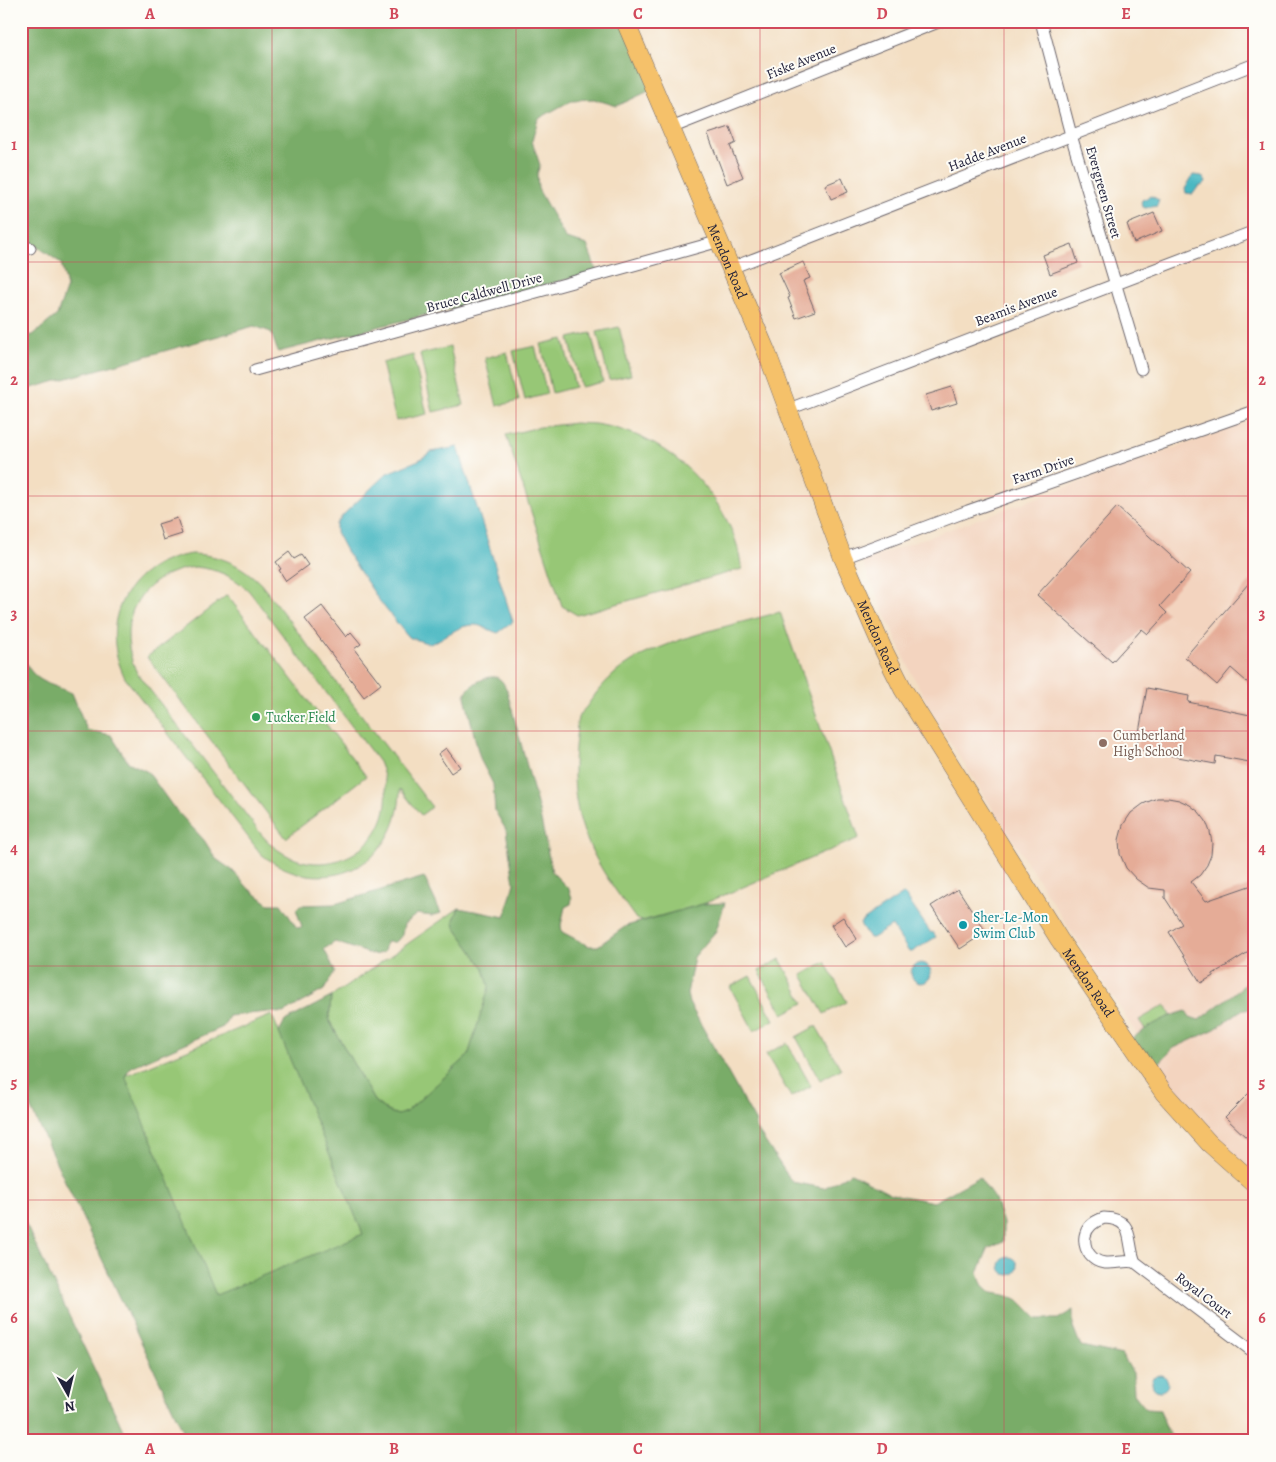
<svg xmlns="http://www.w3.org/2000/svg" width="1276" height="1462" font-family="Alegreya,serif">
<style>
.built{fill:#f3d4bf}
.green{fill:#97c776;stroke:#5c7458;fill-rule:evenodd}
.forest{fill:#79ac67;stroke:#4e6751}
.water{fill:#4ab8c2;stroke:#366d7e}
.building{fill:#e5ac97}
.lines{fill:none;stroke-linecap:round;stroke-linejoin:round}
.street-casing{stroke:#6b646a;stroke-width:13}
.primary-casing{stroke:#6b646a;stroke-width:19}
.street{stroke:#fff;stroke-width:11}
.primary{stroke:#f5c16b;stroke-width:18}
.grid{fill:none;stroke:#d1495b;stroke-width:1;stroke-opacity:0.55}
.leisure-dot{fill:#2e9e5b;stroke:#fdfcf7;stroke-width:2}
.education-dot{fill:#8d6e63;stroke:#fdfcf7;stroke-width:2}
.culture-dot{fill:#0f9aa8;stroke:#fdfcf7;stroke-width:2}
.labels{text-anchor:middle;stroke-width:4;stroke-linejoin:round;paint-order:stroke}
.street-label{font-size:14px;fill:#22223b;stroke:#fdfcf7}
.leisure-label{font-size:14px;fill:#27864d;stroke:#fdfcf7;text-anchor:start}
.education-label{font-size:14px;fill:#785e54;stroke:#fdfcf7;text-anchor:start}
.culture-label{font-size:14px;fill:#0d838f;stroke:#fdfcf7;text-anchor:start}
.neatline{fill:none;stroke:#d1495b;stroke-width:2}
.grid-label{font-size:16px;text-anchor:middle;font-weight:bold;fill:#d1495b}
</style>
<rect width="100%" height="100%" fill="#fdfcf7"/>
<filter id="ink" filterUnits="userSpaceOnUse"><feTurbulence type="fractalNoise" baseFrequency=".02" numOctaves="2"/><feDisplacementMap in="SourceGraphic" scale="10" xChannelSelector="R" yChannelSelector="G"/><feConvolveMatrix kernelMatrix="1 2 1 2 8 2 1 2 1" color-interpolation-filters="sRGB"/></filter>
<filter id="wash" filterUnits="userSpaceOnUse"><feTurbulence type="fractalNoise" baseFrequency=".0096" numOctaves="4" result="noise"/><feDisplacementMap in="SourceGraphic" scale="20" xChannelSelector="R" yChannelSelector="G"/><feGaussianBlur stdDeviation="1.12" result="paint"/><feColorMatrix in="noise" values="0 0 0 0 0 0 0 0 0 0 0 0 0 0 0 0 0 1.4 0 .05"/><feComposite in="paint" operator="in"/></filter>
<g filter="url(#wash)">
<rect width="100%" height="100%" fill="#f3dec2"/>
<path class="built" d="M 1255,419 L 1255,997 L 1152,1058 L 938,723 L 910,670 L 862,561 Z
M 1255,1008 L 1255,1180 L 1151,1071 L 1174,1048 L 1215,1029 L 1240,1011 Z"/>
<path class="green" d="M 619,327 L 631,375 L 609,380 L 597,332 Z
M 591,333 L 603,382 L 581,387 L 569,338 Z
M 563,339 L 575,387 L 552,393 L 541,344 Z
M 535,346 L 547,394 L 525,400 L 513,351 Z
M 450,347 L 464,405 L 433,412 L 420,354 Z
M 507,352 L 519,401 L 497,406 L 485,358 Z
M 413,355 L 427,414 L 396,421 L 382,363 Z
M 575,423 C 583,424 593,423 601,425 C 662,435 714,482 735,539 C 739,549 740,560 742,569 L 577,615 L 562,606 L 506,435 L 540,427 Z
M 192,554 C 220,555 241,564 261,584 L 432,807 L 421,815 L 400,789 C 400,867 321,902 261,854 L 125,678 C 96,619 129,563 192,554 ZM 195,567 C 217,569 233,576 249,591 L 379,762 C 414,842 317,901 261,834 L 137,673 C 113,622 139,574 195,567 Z
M 227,595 L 366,776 L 286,838 L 147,657 Z
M 780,612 L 859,838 L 703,904 L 642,921 L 636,919 C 618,894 600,870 588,842 C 573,808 572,773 576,737 C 577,732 576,724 578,718 C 579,714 584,710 587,706 C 600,686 617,668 639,657 C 683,635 733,625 780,612 Z
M 459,908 L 454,920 L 455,927 L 484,968 L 490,987 L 468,1056 L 406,1112 L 398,1115 L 387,1111 L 374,1101 L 329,1020 L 331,997 Z
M 780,959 L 804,1003 L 783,1014 L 759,971 Z
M 825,962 L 847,1002 L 824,1014 L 802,975 Z
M 750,976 L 774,1020 L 754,1031 L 730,987 Z
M 1165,1005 L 1182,1034 L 1157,1048 L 1139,1020 Z
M 272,1015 L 363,1234 L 216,1296 L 124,1076 Z
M 816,1026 L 841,1069 L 820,1080 L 796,1037 Z
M 787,1043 L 811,1086 L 791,1097 L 766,1054 Z"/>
<path class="forest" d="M 21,21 L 624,21 L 653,89 L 617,106 L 594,99 L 572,100 L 538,119 L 532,141 L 540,165 L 537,174 L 538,189 L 566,239 L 587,245 L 597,272 L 278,352 L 271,332 L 254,326 L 21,391 L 21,337 L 33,335 L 57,315 L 67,287 L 61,263 L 31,242 L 21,243 Z
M 21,650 C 30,681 45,682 72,693 L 87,730 L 111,735 L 128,762 L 148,772 L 173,807 L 204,840 L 216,859 L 232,870 L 249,889 L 269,904 L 281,904 L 297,928 L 302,927 L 296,909 L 300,905 L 335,904 L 424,877 L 441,913 L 432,916 L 417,914 L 404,924 L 402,935 L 396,942 L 386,942 L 384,952 L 374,955 L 335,942 L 324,949 L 335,971 L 324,990 L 283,1013 L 267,1012 L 229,1016 L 223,1027 L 131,1067 L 125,1076 L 216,1295 L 363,1234 L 279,1033 L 285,1021 L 331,997 L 329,1020 L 374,1101 L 387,1111 L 398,1115 L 406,1112 L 468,1056 L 489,987 L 484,968 L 455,927 L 454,920 L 459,908 L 505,917 L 514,883 L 506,830 L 495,811 L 493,784 L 481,761 L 477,747 L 465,696 C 466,686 489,673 498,678 C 503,681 505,686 507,691 L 539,811 L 552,872 L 569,889 L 572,898 L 571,904 L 565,907 L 561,925 L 562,932 L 589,946 L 598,946 L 626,926 L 703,904 L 725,903 L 716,931 L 694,957 L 687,994 L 689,1003 L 756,1123 L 756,1128 L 792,1182 L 824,1188 L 851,1173 L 892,1194 L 934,1202 L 979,1177 L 995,1200 L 1003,1223 L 1003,1242 L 988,1249 L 978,1273 C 986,1301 994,1289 1014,1298 C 1024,1302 1030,1313 1038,1319 L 1058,1319 L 1073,1310 L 1073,1328 L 1081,1346 L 1122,1355 L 1133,1373 L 1134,1394 L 1146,1409 L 1160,1410 L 1167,1430 L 1174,1441 L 188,1441 L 21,1088 Z
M 1255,977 L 1255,1008 L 1240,1011 L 1215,1029 L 1174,1048 L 1151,1071 L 1128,1041 C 1148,1027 1161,1018 1186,1011 L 1190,1017 L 1199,1020 Z
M 21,1214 L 117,1417 L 128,1441 L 21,1441 Z"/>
<path class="water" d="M 1193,175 L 1202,176 L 1206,182 L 1203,185 L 1198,187 L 1193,194 L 1186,193 L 1185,189 Z
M 1151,196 L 1159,200 L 1157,206 L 1145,208 L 1142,206 L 1141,203 L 1142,200 Z
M 458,447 L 513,622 L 498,633 C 491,631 481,625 475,625 C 459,624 445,638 430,644 L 408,637 L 381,603 L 346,551 L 336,532 L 336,524 L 344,514 L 387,473 L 419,460 L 431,452 Z
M 903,894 L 905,895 L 931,933 L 933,932 L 936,937 L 912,952 L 909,952 L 892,926 L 872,938 L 869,938 L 860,924 L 861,922 Z
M911 973a10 10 0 1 1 20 0a10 10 0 1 1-20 0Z
M1000 1266a9 9 0 1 1 18 0a9 9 0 1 1-18 0Z
M1152 1383a8 8 0 1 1 16 0a8 8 0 1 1-16 0Z"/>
<g id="blocks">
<path class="building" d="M 730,127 L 736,143 L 730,146 L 743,177 L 727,184 L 708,134 Z
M 842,178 L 848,192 L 831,199 L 825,185 Z
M 1154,213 L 1162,231 L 1134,243 L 1127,224 Z
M 1072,244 L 1078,263 L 1050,274 L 1043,255 Z
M 803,262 L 810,278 L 803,281 L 815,311 L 796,318 L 788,298 L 790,297 L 779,273 Z
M 952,387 L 957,403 L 931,411 L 926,395 Z
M 1117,507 L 1190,573 L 1160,606 L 1167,613 L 1148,634 L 1142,629 L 1112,662 L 1037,595 Z
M 177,518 L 182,534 L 163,540 L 158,524 Z
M 289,552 L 294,559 L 301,555 L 308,565 L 286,581 L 279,570 L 281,569 L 276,562 Z
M 1255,576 L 1255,689 L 1231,668 L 1217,685 L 1185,657 Z
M 322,606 L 346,637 L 351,632 L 361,644 L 354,649 L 381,684 L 364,697 L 305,619 Z
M 1147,688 L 1189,696 L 1188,702 L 1250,715 L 1250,720 L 1255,721 L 1255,763 L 1216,756 L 1215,764 L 1136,749 Z
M 446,748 L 460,767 L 451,773 L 438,754 Z
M 1157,798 L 1168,798 L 1179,800 L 1190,805 L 1199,812 L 1206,821 L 1210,832 L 1212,843 L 1211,855 L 1207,865 L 1200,875 L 1191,882 L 1206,901 L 1255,884 L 1255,948 L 1213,974 L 1213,976 L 1201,983 L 1169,932 L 1182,924 L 1165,898 L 1165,890 L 1149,888 L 1136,879 L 1126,868 L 1120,854 L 1119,840 L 1123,825 L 1131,813 L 1143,804 Z
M 958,889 L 986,932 L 960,949 L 931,906 Z
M 843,917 L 857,939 L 845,947 L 831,925 Z
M 1255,1087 L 1255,1134 L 1249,1140 L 1225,1117 Z"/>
</g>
</g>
<g filter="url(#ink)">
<use href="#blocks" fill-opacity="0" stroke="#6b646a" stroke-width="1"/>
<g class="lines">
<defs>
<path id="street" d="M 1041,21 L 1071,135 L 1141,369
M 671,128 L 941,21
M 21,249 L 30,248
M 731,268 L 1255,64
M 255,370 L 720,241
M 789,409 L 1255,231
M 843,558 L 968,511 L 1255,411
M 1104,1218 C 1136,1219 1126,1241 1135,1262 C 1120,1259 1102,1270 1090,1255 C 1086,1250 1084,1243 1085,1236 C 1087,1226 1095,1221 1104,1218 Z
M 1135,1262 L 1255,1353"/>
<g id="primary">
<path id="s1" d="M 625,21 L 767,353 L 843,558 L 883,649 L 903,689 L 1059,939 L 1164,1093 L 1209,1143 L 1255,1184"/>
</g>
</defs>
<use href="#street" class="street-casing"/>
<use href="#primary" class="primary-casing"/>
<use href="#street" class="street"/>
<use href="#primary" class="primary"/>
</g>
</g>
<path class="grid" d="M 272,21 L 272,1441M 516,21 L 516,1441M 760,21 L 760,1441M 1004,21 L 1004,1441M 21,262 L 1255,262M 21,496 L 1255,496M 21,731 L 1255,731M 21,966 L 1255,966M 21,1200 L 1255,1200"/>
<circle class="leisure-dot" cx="256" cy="717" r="5"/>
<circle class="education-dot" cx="1103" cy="743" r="5"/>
<circle class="culture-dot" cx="963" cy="925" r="5"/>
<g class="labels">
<g class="street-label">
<text transform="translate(801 61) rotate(-22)" y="5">Fiske Avenue</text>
<text transform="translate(987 152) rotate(-21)" y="5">Hadde Avenue</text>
<text transform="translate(1104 192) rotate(74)" y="5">Evergreen Street</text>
<text dy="5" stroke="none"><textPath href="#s1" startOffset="261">Mendon Road</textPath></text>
<text transform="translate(484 292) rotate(-15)" y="5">Bruce Caldwell Drive</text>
<text transform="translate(1016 306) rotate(-21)" y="5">Beamis Avenue</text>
<text transform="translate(1043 469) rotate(-19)" y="5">Farm Drive</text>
<text dy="5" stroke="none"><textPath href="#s1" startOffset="666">Mendon Road</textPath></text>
<text dy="5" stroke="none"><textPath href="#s1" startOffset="1071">Mendon Road</textPath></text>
<text transform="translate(1204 1295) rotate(37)" y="5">Royal Court</text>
</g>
<g class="leisure-label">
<text x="266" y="722">Tucker Field</text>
</g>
<g class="education-label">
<text x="1113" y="740">Cumberland<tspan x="1113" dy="16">High School</tspan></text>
</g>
<g class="culture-label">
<text x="973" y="922">Sher-Le-Mon<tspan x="973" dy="16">Swim Club</tspan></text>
</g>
</g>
<rect width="1276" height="1462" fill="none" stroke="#fdfcf7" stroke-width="55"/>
<g transform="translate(68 1394) rotate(172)" stroke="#fdfcf7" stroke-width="4" paint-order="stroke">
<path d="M0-4L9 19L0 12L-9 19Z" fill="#22223b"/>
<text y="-8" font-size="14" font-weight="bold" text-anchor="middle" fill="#22223b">N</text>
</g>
<rect x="28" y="28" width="1220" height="1406" class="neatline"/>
<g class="grid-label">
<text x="150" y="19">A</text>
<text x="394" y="19">B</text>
<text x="638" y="19">C</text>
<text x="882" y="19">D</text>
<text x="1126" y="19">E</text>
<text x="14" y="150">1</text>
<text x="1262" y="150">1</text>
<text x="14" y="385">2</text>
<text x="1262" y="385">2</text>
<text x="14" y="619">3</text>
<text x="1262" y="619">3</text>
<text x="14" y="854">4</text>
<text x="1262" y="854">4</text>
<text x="14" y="1088">5</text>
<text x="1262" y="1088">5</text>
<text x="14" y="1323">6</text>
<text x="1262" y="1323">6</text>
<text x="150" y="1454">A</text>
<text x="394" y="1454">B</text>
<text x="638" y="1454">C</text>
<text x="882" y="1454">D</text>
<text x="1126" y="1454">E</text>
</g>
</svg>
